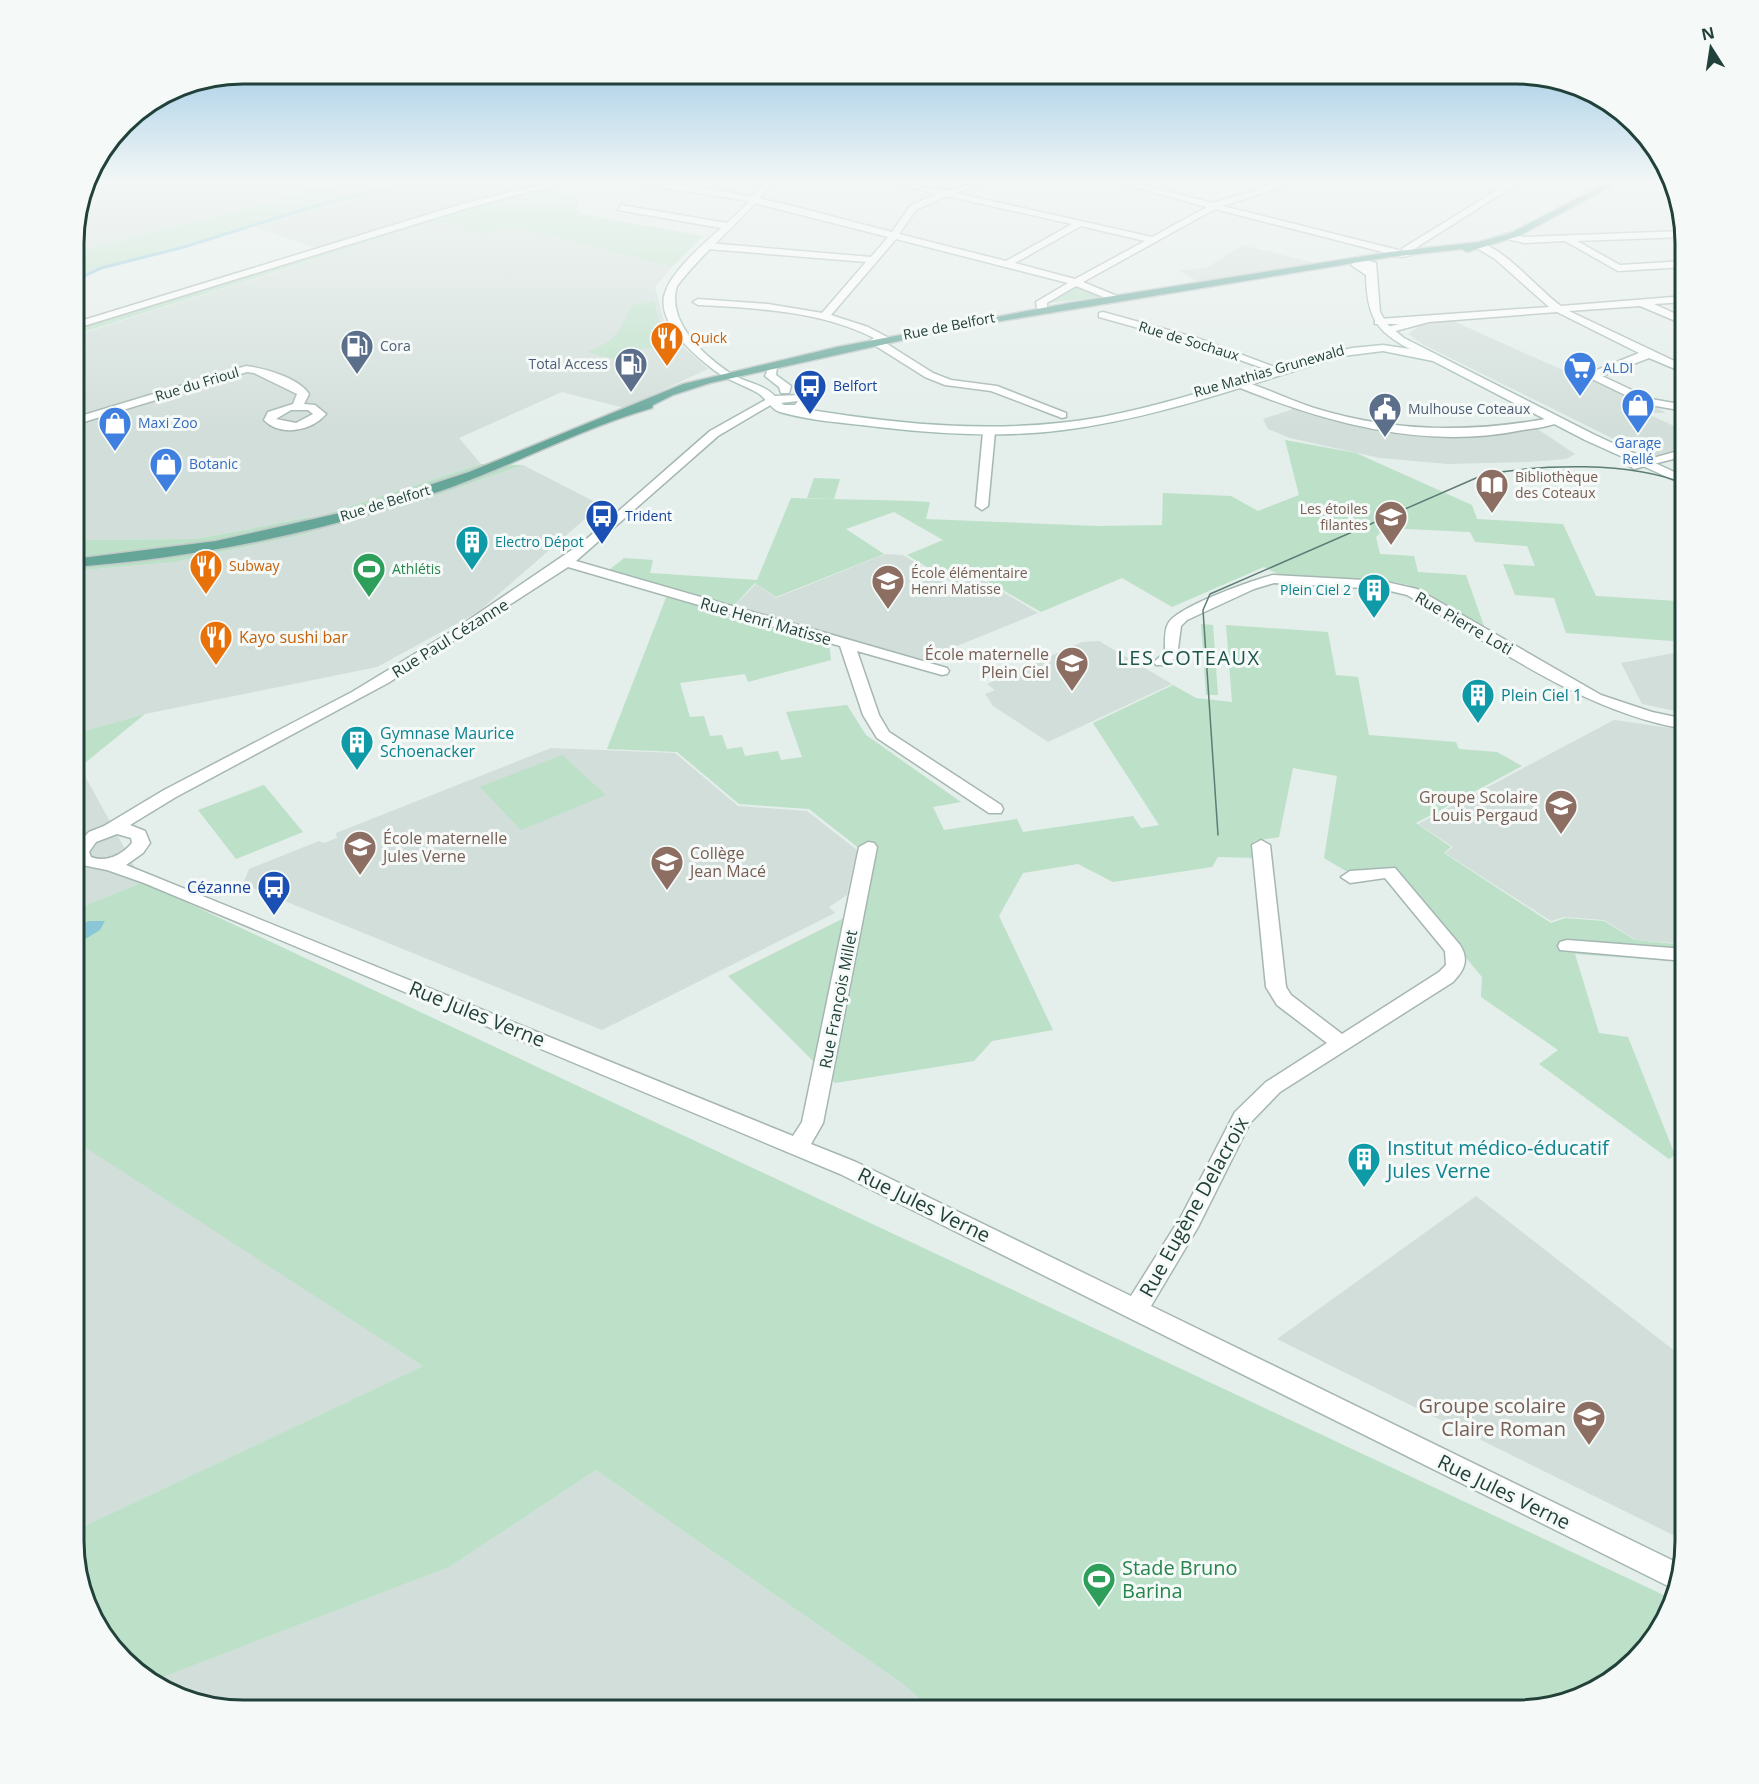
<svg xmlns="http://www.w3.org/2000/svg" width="1759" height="1784" font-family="'Open Sans',sans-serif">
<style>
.built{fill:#d2ded9}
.green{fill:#bce0c8}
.water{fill:#8ac6d5}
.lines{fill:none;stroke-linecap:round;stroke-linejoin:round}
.stream{stroke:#8ac6d5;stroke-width:3}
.street-casing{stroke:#a6b7b2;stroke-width:3}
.secondary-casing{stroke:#a2bbb3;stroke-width:3}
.primary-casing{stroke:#c1cac8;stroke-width:3}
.street{fill:#fff;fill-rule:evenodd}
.secondary{fill:#fff;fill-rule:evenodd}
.primary{fill:#66a699;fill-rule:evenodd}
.tram{stroke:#5d7c75;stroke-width:1.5}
.labels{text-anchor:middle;stroke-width:6;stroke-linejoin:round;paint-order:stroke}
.far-street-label{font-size:14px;fill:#22413a;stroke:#f5faf8}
.far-food-label{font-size:14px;fill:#c56008;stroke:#f5faf8;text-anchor:start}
.far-service-label{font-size:14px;fill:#4e5e75;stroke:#f5faf8;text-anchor:start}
.far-shop-label{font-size:14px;fill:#366cbe;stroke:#f5faf8;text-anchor:start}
.far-transit-label{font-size:14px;fill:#164399;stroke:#f5faf8;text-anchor:start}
.far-education-label{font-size:14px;fill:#785e54;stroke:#f5faf8;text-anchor:start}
.far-culture-label{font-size:14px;fill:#0d838f;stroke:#f5faf8;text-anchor:start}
.far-leisure-label{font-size:14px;fill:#27864d;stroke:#f5faf8;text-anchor:start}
.street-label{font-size:16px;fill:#22413a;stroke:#f5faf8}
.food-label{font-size:16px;fill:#c56008;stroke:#f5faf8;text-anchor:start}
.education-label{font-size:16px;fill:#785e54;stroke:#f5faf8;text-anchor:end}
.culture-label{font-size:16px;fill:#0d838f;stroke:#f5faf8;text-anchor:start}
.transit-label{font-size:16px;fill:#164399;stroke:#f5faf8;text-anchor:end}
.quarter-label{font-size:20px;letter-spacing:1.5px;fill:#1d544a;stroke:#f5faf8}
.near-street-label{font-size:20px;fill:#22413a;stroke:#f5faf8}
.near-culture-label{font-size:20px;fill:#0d838f;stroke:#f5faf8;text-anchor:start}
.near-education-label{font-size:20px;fill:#785e54;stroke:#f5faf8;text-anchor:end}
.near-leisure-label{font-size:20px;fill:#27864d;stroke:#f5faf8;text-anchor:start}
.rim{fill:none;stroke:#22413a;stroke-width:3}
</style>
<rect width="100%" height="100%" fill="#e4eeea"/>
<path class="built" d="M 87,182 L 323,182 L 307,192 L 74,253 L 74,232 Z
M 346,182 L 567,182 L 470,206 L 324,250 L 253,227 L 351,200 L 333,190 L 346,186 Z
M 447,223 L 484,233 L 503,228 L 530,230 L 672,267 L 655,287 L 667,332 L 708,369 L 624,408 L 562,392 L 459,438 L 481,464 L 311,519 L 308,517 L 197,539 L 74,540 L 74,336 L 423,225 Z
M 1242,245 L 1316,263 L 1198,282 L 1180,271 L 1208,267 Z
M 1451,320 L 1587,381 L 1594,379 L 1663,411 L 1665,413 L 1646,413 L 1685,431 L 1685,447 L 1653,456 L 1642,453 L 1424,345 L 1408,334 L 1419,326 Z
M 1293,409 L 1380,429 L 1507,431 L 1536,428 L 1575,454 L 1566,459 L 1529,462 L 1448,464 L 1380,458 L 1290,438 L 1268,429 L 1263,419 Z
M 523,465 L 601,505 L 478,612 L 377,667 L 145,714 L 74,734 L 74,571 L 174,562 L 301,535 L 426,499 Z
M 885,554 L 903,555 L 954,586 L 978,577 L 1038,613 L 920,661 L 733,607 L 756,584 L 776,598 Z
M 1099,641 L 1172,684 L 1048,742 L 993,706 L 985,694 L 995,690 L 987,684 L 1082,642 Z
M 1685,651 L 1685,713 L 1642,704 L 1621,663 Z
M 1614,720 L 1685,730 L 1685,944 L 1636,940 L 1604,920 L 1564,917 L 1551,921 L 1445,853 L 1453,847 L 1418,824 Z
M 551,748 L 675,753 L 738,806 L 807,811 L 857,850 L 847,895 L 829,907 L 835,913 L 602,1030 L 243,884 L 249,869 L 319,841 L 324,843 L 337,838 L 336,833 Z
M 74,767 L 80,767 L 143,882 L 74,910 Z
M 74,1140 L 98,1153 L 423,1366 L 74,1531 Z
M 1476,1196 L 1685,1359 L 1685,1533 L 1683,1540 L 1277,1339 Z
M 596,1470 L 903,1684 L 932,1710 L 243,1710 L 168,1693 L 153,1681 L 449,1567 Z"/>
<path class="green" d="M 323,182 L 346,182 L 346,186 L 334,190 L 353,199 L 100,268 L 74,280 L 74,253 L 307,192 Z
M 546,187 L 578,199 L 577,209 L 583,214 L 703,236 L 672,267 L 530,230 L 503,228 L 484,234 L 447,223 L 423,225 L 74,335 L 74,328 L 470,206 Z
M 1074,286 L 1102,297 L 1049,303 L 1050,301 Z
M 654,301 L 661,333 L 670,339 L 653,350 L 645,348 L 622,361 L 587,352 C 616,340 618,335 631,306 Z
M 1285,440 L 1356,453 L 1472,505 L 1477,519 L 1563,524 L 1596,596 L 1677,601 L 1685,617 L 1685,642 L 1566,633 L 1554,598 L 1515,595 L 1503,564 L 1535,566 L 1527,546 L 1475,542 L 1470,532 L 1385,528 L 1376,537 L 1380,554 L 1414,556 L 1418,572 L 1466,575 L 1484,626 L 1408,585 L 1395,582 L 1280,575 L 1264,567 L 1172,607 L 1122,578 L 1041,612 L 978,576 L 955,584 L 907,555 L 943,540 L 894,512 L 846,529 L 884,554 L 776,597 L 755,583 L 726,614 L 829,643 L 831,660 L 748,682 L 745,674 L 680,683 L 690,717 L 704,716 L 710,736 L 722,735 L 727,749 L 742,747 L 745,756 L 778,751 L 781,760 L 802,757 L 786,712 L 847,705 L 866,735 L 961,802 L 933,807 L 944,830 L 1017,819 L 1023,832 L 1133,816 L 1141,828 L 1159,825 L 1093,723 L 1173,685 L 1196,698 L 1232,702 L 1226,625 L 1328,632 L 1336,675 L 1358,677 L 1369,735 L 1456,742 L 1459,749 L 1497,752 L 1522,766 L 1416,823 L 1451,847 L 1444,853 L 1551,923 L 1565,918 L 1604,921 L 1635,940 L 1685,945 L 1685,962 L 1575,954 L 1599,1033 L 1628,1037 L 1675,1155 L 1669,1159 L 1539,1064 L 1558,1050 L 1481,997 L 1482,977 L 1392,868 L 1351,874 L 1324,858 L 1337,776 L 1293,768 L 1279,837 L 1254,841 L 1255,858 L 1218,857 L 1212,867 L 1113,882 L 1078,864 L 1023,873 L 999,916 L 1053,1030 L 992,1041 L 974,1061 L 835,1083 L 728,976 L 846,917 L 860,849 L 809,809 L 739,804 L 677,752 L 607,749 L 669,590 L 608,571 L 624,558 L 653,560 L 650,573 L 757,580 L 791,498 C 837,500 883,499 930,502 L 926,519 L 1097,526 L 1162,525 L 1163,493 L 1231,496 L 1258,511 L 1299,495 Z
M 481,464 L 523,465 L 426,499 L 301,535 L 174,562 L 74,571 L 74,540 L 197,539 L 309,517 L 311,519 Z
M 814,478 L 840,479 L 834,499 L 807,498 Z
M 1201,624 L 1213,625 L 1218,695 L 1206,695 Z
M 145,714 L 80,767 L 74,767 L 74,734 Z
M 562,755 L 606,795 L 521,830 L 480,787 Z
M 264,785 L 303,832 L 236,859 L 198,810 Z
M 143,882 L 1672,1599 C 1663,1637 1617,1684 1580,1698 C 1561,1705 1537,1706 1516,1710 L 932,1710 L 903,1684 L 596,1470 L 449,1567 L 153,1681 L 115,1652 L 86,1605 L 74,1531 L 423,1366 L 74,1140 L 74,910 Z"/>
<path class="water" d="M 89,921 L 105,921 L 100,930 L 74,946 L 74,926 Z"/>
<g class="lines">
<path class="stream" d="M 74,281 L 101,268 L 184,247 L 325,203 L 404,185"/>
<defs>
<path id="street" d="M 552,182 L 566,182 L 468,208 L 74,329 L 74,323 L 462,204 Z
M 628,182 C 717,182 805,210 892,232 L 910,206 L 936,194 L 892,182 C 910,182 927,190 945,190 C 958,191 972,182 987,182 L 956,193 L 1152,237 L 1207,207 L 1116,182 L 1130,182 L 1213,203 L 1282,182 L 1295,182 L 1223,206 L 1402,251 L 1403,248 L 1510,182 L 1520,182 L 1411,251 L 1411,255 L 1402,257 L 1215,209 L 1083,282 L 1117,296 L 1117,300 L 1111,300 L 1076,286 L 1047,303 L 1047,308 L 1042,311 L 1037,308 L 1036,302 L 1068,283 L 896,239 L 831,315 L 868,327 L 887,337 L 888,339 L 884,342 L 933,373 L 951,380 L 997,386 L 1066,413 L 1066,417 L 1062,418 L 991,391 L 945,385 L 925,377 L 871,343 L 870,341 L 874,338 C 821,311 757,308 698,305 L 693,302 L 698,299 L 768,304 L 822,313 L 866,262 L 708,249 L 703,246 L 708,243 L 871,257 L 888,237 L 742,200 ZM 946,196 L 1072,224 L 1006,261 L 899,234 L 916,210 ZM 1081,226 L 1145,241 L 1075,279 L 1015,263 Z
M 621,205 L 727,223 L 731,226 L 727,229 L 618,210 Z
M 1684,231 L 1684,237 L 1577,241 L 1620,265 L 1685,261 L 1685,267 L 1618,271 L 1565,241 L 1524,243 L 1499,237 L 1504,234 L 1524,237 Z
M 1475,243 C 1499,241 1540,292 1561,306 L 1685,296 L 1685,302 L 1654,304 L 1685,318 L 1685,325 L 1640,306 L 1569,311 L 1685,366 L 1685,373 L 1649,358 L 1602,376 L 1651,399 L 1685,405 L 1685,411 L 1644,404 L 1592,379 L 1592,372 L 1639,353 L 1557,312 L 1429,322 L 1388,333 L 1384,332 L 1384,328 L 1399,324 L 1375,324 L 1375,320 L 1379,319 L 1549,307 L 1495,259 L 1475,247 Z
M 1103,312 L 1197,338 L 1280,369 L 1271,371 L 1189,342 L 1099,317 L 1099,313 Z
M 246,366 C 264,368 299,378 309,394 L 304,404 L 315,405 L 326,414 C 312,431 280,437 264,420 L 268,412 L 293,404 L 297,394 L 254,373 L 247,372 L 74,425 L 74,418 ZM 291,410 L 308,410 L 313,414 L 296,423 L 276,419 Z
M 1232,378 C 1260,385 1286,399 1314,408 C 1395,433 1474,433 1556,417 L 1562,420 C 1553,427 1534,428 1523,430 C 1422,451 1320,421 1228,383 L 1228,379 Z
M 769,398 L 779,400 L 718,436 L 576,561 L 947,668 L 949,671 L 947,674 L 942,675 L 857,651 L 879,715 L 889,732 L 1001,805 L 1003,809 L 1001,813 L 989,813 L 877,738 L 863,715 L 840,646 L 568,567 L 388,683 L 176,797 L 130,825 L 145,831 L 150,843 L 143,853 L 126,865 L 793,1136 L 802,1122 L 859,847 L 868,842 L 874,843 L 877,847 L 823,1123 L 811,1144 L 856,1162 L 1131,1296 L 1182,1215 L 1235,1112 L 1266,1082 L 1327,1043 L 1277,1005 L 1266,987 L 1252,845 L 1261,840 L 1270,845 L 1286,987 L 1291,995 L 1342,1034 L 1439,972 L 1446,965 L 1445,951 L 1385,878 L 1350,883 L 1341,877 L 1350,871 L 1395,868 L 1460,945 C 1469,959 1465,970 1453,982 L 1280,1092 L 1250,1123 L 1198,1227 L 1151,1306 L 1680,1564 L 1674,1589 L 840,1174 L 144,883 L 107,870 L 77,864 L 74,859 L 74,847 L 89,832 L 104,826 L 164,790 L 352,692 L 454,630 L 582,543 L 710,431 ZM 117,834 L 131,838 L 132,843 C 122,855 106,863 91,857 L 89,852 L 96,842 Z
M 989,428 L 995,432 L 988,506 L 982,510 L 976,506 L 983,432 Z
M 1685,449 L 1685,456 L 1634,469 L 1628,465 Z
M 1273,575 L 1382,581 L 1417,589 L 1601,695 L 1652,712 L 1685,719 L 1685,729 C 1584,712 1495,646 1407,595 L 1382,589 L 1274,583 L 1254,589 L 1187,620 L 1181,626 L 1177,656 L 1166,665 L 1156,665 L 1154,662 L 1165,652 C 1165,644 1164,631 1168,624 C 1176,607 1253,580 1273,575 Z
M 1567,940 L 1685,949 L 1685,961 L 1560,950 L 1558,946 L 1560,942 Z"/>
<path id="secondary" d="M 765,182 L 773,182 C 744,220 706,248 677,286 C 666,321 703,355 730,373 C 745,383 762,383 775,396 L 800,395 L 813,400 L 813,404 L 804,409 C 903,425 1002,435 1102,417 C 1187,401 1268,368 1352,348 L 1383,345 L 1410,349 C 1374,331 1367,314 1366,275 L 1351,265 L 1358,258 L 1376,263 L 1380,312 L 1387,324 L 1404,338 L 1593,434 L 1685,477 L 1685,485 L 1585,440 L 1433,361 L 1383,351 L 1343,356 C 1251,383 1159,418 1063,430 C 1002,438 939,434 878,427 C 846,423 811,421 780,412 C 770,409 765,396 756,392 C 739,383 724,379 709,366 C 691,352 659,322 664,297 C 669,269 718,232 738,213 C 748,204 756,192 765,182 ZM 798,401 L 795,405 L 784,405 L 781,403 Z
M 769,367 L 777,367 L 776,375 L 791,386 L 789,393 L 781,393 L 779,387 L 765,376 Z"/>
<path id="primary" d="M 1609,182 L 1619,182 L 1519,236 L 1467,252 L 1462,249 L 1390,257 L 953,329 L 710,383 L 673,395 L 653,405 L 652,408 C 583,428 520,462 452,487 C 331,531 202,557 74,567 L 74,559 L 216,541 L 353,510 L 469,472 L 683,384 L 837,347 L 1069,303 L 1390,252 L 1479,242 L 1513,232 Z"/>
</defs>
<use href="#street" class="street-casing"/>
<use href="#secondary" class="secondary-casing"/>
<use href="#primary" class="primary-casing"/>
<use href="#street" class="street"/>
<use href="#secondary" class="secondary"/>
<use href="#primary" class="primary"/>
<path class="tram" d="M 1218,835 L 1203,610 L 1210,594 L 1483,475 C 1541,464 1630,461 1685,484"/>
</g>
<linearGradient id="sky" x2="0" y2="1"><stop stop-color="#82bbe0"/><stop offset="0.42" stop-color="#f3f7f6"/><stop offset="1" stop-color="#f3f7f6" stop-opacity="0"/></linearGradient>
<rect width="1759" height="432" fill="url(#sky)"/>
<defs>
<symbol id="restaurant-pin" viewBox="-11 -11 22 30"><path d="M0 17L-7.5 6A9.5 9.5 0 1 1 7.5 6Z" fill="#e8710a" stroke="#f5faf8"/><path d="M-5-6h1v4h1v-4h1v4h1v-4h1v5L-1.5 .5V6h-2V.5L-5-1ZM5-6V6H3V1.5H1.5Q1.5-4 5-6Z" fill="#fff"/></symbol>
<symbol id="fuel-pin" viewBox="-11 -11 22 30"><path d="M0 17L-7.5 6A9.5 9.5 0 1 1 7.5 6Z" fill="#5c6f8a" stroke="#f5faf8"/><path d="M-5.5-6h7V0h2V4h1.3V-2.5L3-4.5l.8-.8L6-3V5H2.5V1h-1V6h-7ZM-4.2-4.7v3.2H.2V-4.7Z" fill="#fff"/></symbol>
<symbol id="supermarket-pin" viewBox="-11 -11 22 30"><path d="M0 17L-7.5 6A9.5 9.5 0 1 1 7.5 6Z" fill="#3f7fe0" stroke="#f5faf8"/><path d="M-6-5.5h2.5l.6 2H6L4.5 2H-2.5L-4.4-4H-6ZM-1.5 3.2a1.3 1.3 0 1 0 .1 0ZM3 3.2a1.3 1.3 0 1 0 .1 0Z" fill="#fff"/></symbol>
<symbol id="bus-pin" viewBox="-11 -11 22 30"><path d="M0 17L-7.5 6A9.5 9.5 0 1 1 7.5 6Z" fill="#1a4fb4" stroke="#f5faf8"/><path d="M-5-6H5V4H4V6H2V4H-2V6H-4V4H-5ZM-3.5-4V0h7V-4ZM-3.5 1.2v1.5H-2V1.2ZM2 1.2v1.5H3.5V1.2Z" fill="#fff"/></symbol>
<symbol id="shop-pin" viewBox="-11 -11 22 30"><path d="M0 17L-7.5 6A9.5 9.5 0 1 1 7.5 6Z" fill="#3f7fe0" stroke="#f5faf8"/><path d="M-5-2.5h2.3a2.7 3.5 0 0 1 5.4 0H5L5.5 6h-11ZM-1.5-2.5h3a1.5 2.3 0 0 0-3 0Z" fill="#fff"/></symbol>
<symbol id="civic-pin" viewBox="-11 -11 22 30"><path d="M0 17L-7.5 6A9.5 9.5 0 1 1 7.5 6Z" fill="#5c6f8a" stroke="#f5faf8"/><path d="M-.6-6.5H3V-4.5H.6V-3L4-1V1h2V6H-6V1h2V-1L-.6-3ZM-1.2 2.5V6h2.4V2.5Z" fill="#fff"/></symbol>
<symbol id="library-pin" viewBox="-11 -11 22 30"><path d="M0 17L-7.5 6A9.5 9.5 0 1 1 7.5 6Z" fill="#8d6e63" stroke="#f5faf8"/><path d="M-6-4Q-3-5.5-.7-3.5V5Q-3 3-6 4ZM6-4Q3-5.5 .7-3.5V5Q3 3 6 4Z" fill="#fff"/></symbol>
<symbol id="school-pin" viewBox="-11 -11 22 30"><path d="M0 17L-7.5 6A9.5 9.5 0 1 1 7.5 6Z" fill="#8d6e63" stroke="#f5faf8"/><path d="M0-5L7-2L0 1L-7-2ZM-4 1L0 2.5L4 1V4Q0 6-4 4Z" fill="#fff"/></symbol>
<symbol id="building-pin" viewBox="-11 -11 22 30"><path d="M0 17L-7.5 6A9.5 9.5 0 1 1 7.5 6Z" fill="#0f9aa8" stroke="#f5faf8"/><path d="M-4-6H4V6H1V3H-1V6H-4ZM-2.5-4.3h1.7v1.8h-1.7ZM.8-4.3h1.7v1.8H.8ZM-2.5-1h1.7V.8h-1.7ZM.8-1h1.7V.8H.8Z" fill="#fff"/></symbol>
<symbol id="stadium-pin" viewBox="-11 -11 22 30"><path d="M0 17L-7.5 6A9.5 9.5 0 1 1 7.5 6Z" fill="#2e9e5b" stroke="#f5faf8"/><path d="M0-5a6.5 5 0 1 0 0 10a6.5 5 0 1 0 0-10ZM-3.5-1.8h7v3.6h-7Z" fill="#fff"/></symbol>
</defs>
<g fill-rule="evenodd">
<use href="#restaurant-pin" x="648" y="319" width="38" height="52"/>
<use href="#fuel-pin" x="338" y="327" width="38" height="52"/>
<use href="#fuel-pin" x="612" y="345" width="38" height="52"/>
<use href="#supermarket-pin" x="1561" y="349" width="38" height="52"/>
<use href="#bus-pin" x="791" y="367" width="38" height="52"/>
<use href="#shop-pin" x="1619" y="386" width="38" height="52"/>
<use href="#civic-pin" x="1366" y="390" width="38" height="52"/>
<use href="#shop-pin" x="96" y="404" width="38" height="52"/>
<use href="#shop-pin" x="147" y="445" width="38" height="52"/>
<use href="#library-pin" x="1473" y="466" width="38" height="52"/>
<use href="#bus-pin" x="583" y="497" width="38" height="52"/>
<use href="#school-pin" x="1372" y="498" width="38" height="52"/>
<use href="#building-pin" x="453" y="523" width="38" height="52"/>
<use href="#restaurant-pin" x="187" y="547" width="38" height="52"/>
<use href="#stadium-pin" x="350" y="550" width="38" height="52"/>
<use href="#school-pin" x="869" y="562" width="38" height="52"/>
<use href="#building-pin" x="1355" y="571" width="38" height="52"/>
<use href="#restaurant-pin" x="197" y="618" width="38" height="52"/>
<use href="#school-pin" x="1053" y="644" width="38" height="52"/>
<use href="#building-pin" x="1459" y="676" width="38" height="52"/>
<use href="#building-pin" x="338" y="723" width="38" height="52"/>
<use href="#school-pin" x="1542" y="787" width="38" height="52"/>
<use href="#school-pin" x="341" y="828" width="38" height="52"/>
<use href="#school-pin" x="648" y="843" width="38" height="52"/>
<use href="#bus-pin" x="255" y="868" width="38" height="52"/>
<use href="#building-pin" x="1345" y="1140" width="38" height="52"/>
<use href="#school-pin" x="1570" y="1398" width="38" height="52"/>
<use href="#stadium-pin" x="1080" y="1560" width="38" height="52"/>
</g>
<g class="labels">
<g class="far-street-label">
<text transform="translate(949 326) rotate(-11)" y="5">Rue de Belfort</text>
<text transform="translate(1189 341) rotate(17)" y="5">Rue de Sochaux</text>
<text transform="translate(1269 371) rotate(-16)" y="5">Rue Mathias Grunewald</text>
<text transform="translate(197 384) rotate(-17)" y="5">Rue du Frioul</text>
<text transform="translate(385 503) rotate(-17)" y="5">Rue de Belfort</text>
</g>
<g class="far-food-label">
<text x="690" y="343">Quick</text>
<text x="229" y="571">Subway</text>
</g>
<g class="far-service-label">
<text x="380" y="351">Cora</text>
<text x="608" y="369" text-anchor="end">Total Access</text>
<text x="1408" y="414">Mulhouse Coteaux</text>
</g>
<g class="far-shop-label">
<text x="1603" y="373">ALDI</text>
<text x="138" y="428">Maxi Zoo</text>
<text x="1638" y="448" text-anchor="middle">Garage<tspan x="1638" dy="16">Rellé</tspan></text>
<text x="189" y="469">Botanic</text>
</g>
<g class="far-transit-label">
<text x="833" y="391">Belfort</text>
<text x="625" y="521">Trident</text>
</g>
<g class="far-education-label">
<text x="1515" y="482">Bibliothèque<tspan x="1515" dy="16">des Coteaux</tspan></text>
<text x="1368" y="514" text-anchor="end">Les étoiles<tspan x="1368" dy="16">filantes</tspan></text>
<text x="911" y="578">École élémentaire<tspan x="911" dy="16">Henri Matisse</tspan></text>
</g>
<g class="far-culture-label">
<text x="495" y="547">Electro Dépot</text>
<text x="1351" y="595" text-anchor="end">Plein Ciel 2</text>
</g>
<g class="far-leisure-label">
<text x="392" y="574">Athlétis</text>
</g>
<g class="street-label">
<text transform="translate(766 621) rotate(16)" y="6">Rue Henri Matisse</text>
<text transform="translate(1464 623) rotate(30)" y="6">Rue Pierre Loti</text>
<text transform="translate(450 638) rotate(-32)" y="6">Rue Paul Cézanne</text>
<text transform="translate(838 999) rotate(-79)" y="6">Rue François Millet</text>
</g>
<g class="food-label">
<text x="239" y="643">Kayo sushi bar</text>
</g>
<g class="education-label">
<text x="1049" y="660">École maternelle<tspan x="1049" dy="18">Plein Ciel</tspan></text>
<text x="1538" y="803">Groupe Scolaire<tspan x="1538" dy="18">Louis Pergaud</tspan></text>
<text x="383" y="844" text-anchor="start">École maternelle<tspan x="383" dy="18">Jules Verne</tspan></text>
<text x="690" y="859" text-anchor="start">Collège<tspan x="690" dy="18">Jean Macé</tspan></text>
</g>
<g class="culture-label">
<text x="1501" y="701">Plein Ciel 1</text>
<text x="380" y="739">Gymnase Maurice<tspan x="380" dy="18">Schoenacker</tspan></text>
</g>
<g class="transit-label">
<text x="251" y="893">Cézanne</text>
</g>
<g class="quarter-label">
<text x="1189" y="665">LES COTEAUX</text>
</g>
<g class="near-street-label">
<text transform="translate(477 1014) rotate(22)" y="7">Rue Jules Verne</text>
<text transform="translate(924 1205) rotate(26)" y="7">Rue Jules Verne</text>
<text transform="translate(1194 1207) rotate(-61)" y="7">Rue Eugène Delacroix</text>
<text transform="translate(1504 1492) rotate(26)" y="7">Rue Jules Verne</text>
</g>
<g class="near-culture-label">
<text x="1387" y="1155">Institut médico-éducatif<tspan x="1387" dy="23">Jules Verne</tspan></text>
</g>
<g class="near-education-label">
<text x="1566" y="1413">Groupe scolaire<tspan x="1566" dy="23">Claire Roman</tspan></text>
</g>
<g class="near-leisure-label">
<text x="1122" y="1575">Stade Bruno<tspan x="1122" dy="23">Barina</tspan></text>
</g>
</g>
<path d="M0 0H1759V1784H0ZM243 84H1516A159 159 0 0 1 1675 243V1541A159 159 0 0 1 1516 1700H243A159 159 0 0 1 84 1541V243A159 159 0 0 1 243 84Z" fill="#f5faf8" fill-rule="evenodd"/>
<path class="rim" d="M243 84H1516A159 159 0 0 1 1675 243V1541A159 159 0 0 1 1516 1700H243A159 159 0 0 1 84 1541V243A159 159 0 0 1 243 84Z"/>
<g transform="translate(1711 48) rotate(348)" stroke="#f5faf8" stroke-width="4.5" paint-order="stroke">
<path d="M0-4.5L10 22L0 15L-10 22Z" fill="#22413a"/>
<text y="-9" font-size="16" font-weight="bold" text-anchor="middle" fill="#22413a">N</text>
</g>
</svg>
